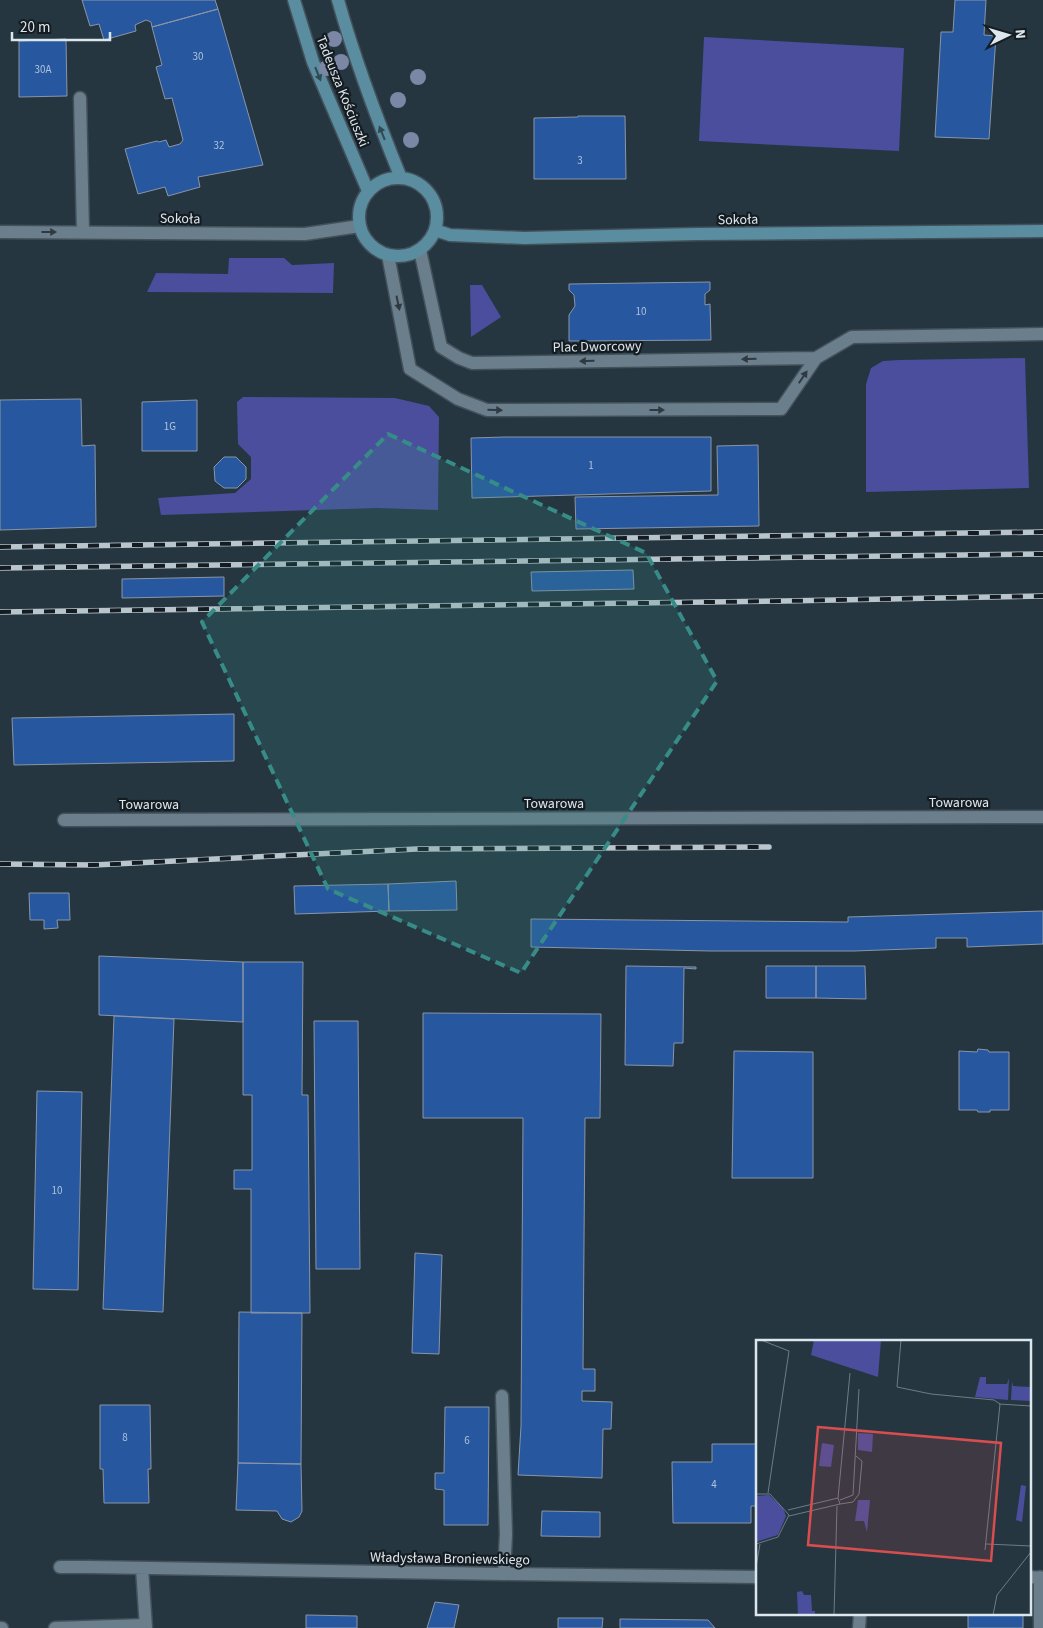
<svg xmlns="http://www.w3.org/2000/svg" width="1043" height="1628" font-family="'Source Sans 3',sans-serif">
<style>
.green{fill:#4a4e9c}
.building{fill:#27589f;stroke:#8995a7}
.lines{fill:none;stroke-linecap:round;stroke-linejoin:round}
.lane-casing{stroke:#43515b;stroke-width:15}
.street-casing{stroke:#43515b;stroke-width:15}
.secondary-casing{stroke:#43515b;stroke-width:15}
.lane{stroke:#6b7e8b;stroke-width:12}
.street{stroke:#6b7e8b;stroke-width:12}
.secondary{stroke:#598d9f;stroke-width:12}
.rail-casing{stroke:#b9c5cd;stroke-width:5.5}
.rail{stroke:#151c21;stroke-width:4;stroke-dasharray:11;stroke-linecap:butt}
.tree{fill:#7b87a4}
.oneway{fill:#304953}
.oneway2{fill:#2f3941}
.marked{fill:#388c87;fill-opacity:0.2;stroke:#388c87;stroke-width:4;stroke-dasharray:10 6;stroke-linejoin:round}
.labels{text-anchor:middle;stroke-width:4.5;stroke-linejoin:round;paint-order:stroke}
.number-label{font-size:11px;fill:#aec2da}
.street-label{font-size:14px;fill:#dbe6ed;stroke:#151c21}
.inset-road{fill:none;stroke:#6e7c86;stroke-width:1}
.view{fill:#d74e4f;fill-opacity:0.15;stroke:#d74e4f;stroke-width:2.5}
.inset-edge{fill:none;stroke:#dbe6ed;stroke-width:2.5}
</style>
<rect width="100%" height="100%" fill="#253641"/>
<path class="green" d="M 704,37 L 904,48 L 899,151 L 699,141 Z
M 229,258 L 284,258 L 292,265 L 334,263 L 333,293 L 147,292 L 156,273 L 228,274 Z
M 470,285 L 482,285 L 501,317 L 471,337 Z
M 1025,358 L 1029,488 L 866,492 L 866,384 L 871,368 L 883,361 L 899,360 Z
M 243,397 L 395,398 L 429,406 L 439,417 L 438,510 L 377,508 L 161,515 L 158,498 L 235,493 L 251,479 L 251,457 L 238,444 L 237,402 Z"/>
<path class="building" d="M 82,0 L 215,0 L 218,9 L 152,27 L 151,22 L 146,20 L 135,25 L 136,31 L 104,40 L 99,24 L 90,26 Z
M 955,0 L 986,0 L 984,35 L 996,36 L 989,139 L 935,137 L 941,32 L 953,32 Z
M 218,9 L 263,165 L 198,177 L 200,187 L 168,196 L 165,187 L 138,194 L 125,149 L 157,141 L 159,142 L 166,140 L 169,147 L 180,144 L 183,140 L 172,98 L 165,99 L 156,67 L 162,65 L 152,27 Z
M 66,39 L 67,96 L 19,97 L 19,41 Z
M 578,116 L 625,116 L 626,179 L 534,179 L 534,118 L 578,117 Z
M 710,282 L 710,290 L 705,294 L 705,305 L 710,304 L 711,340 L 569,341 L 569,315 L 575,306 L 574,295 L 569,290 L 569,284 Z
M 81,399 L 82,446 L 95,445 L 96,527 L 0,530 L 0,400 Z
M 197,400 L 197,451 L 142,451 L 142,402 Z
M 505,437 L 711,437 L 711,491 L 472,498 L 471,438 Z
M 758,445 L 759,526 L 576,529 L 575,497 L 718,495 L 717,446 Z
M 224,457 L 236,457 L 246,467 L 246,479 L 237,488 L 224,488 L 215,481 L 214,467 Z
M 633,570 L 634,589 L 532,591 L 531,572 Z
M 224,577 L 224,596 L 122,598 L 122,579 Z
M 234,714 L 234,761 L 14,765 L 12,718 Z
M 456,881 L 457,910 L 389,911 L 388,884 Z
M 388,884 L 389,911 L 295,914 L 294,886 Z
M 29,893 L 69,893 L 70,920 L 57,920 L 58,928 L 44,929 L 44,920 L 30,920 Z
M 1043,911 L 1043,944 L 967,947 L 967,938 L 936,938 L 936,948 L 854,951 L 710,951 L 531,947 L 531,919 L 848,922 L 848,917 Z
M 99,956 L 243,962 L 243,1022 L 99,1015 Z
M 243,962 L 303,962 L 302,1095 L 308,1095 L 310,1313 L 251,1313 L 251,1189 L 234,1189 L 234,1170 L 252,1170 L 252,1095 L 243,1095 Z
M 626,966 L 696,967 L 696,969 L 684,968 L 683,1043 L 674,1043 L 673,1066 L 625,1065 Z
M 766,966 L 816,966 L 816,998 L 766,998 Z
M 816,966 L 865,966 L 866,999 L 816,998 Z
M 423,1013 L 601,1014 L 600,1118 L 585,1118 L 583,1369 L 595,1369 L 595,1391 L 582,1391 L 582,1401 L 612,1402 L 611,1429 L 603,1429 L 602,1478 L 518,1475 L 521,1426 L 523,1118 L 423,1118 Z
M 114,1016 L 174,1019 L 163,1312 L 103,1309 Z
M 314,1021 L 358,1021 L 360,1269 L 316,1269 Z
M 978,1049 L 988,1050 L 989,1052 L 1009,1052 L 1009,1110 L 990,1110 L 990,1112 L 978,1112 L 977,1110 L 959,1110 L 959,1051 L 977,1052 Z
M 734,1051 L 813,1052 L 813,1178 L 732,1178 Z
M 37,1091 L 82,1092 L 78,1290 L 33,1289 Z
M 415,1253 L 442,1255 L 439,1354 L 412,1353 Z
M 239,1312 L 302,1313 L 301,1464 L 238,1463 Z
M 100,1405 L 150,1405 L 151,1469 L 148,1469 L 149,1503 L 104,1503 L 103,1469 L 100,1469 Z
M 445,1407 L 489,1407 L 488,1525 L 444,1525 L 444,1490 L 435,1489 L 435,1473 L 444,1473 Z
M 712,1444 L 757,1444 L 757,1506 L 751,1506 L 751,1523 L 673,1523 L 672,1462 L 712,1462 Z
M 238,1463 L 301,1464 L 302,1511 L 299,1517 L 291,1522 L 282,1519 L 277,1511 L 236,1510 Z
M 542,1511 L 600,1512 L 600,1537 L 541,1536 Z
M 435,1602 L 459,1605 L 454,1628 L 427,1628 Z
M 968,1614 L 1023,1614 L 1023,1628 L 968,1628 Z
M 306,1615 L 357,1616 L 357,1628 L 306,1628 Z
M 558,1618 L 603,1618 L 602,1628 L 558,1628 Z
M 620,1619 L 708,1620 L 715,1628 L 620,1628 Z"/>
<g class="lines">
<defs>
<path id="lane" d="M 80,98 L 83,232
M 64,820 L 1043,817
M 502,1396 L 506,1534 L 504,1574
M 60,1567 L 90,1567
M 0,1628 L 2,1628
M 55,1628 L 145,1625
M 859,1628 L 860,1614
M 1040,1628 L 1040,1577"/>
<path id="street" d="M 0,232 L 305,234 L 360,226
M 420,250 L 441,347 L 459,358 L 472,363 L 816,358 L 852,337 L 1043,334
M 388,255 L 410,369 L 458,399 L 487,410 L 781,409 L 816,358
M 90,1567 L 504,1574 L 757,1577
M 142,1568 L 146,1628
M 1029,1577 L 1043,1578"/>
<path id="secondary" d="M 294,0 L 313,62 L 368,191
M 338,0 C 355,61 377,119 401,178
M359 217a39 39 0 1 1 78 0a39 39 0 1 1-78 0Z
M 435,230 L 450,235 L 524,238 L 696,234 L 1043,231"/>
</defs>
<use href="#lane" class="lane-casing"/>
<use href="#street" class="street-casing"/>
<use href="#secondary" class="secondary-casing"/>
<use href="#lane" class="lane"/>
<use href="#street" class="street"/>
<use href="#secondary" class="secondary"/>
<defs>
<path id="rail" d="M 0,547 L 1043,532
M 0,568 L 1043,554
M 0,612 L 784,601 L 1043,596
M 0,864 L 94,865 L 417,849 L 769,847"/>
</defs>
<use href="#rail" class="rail-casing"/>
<use href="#rail" class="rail"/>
</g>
<g class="tree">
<circle cx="334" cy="39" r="8"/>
<circle cx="341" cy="62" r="8"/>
<circle cx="327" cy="68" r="8"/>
<circle cx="418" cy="77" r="8"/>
<circle cx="398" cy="100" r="8"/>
<circle cx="411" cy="140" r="8"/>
</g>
<defs><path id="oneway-solid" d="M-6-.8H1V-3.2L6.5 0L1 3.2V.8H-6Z" transform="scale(1.25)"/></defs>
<g class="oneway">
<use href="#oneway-solid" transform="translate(318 74) rotate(68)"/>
<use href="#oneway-solid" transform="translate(382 133) rotate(-112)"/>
</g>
<g class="oneway2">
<use href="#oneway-solid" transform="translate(49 232)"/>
<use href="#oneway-solid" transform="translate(398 303) rotate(78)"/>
<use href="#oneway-solid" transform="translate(749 359) rotate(179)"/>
<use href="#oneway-solid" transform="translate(587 361) rotate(179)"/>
<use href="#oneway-solid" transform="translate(803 377) rotate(-56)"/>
<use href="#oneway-solid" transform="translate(495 410) rotate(1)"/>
<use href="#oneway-solid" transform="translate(657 410)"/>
</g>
<path class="marked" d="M 388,434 L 646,553 L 717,681 L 521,973 L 328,889 L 202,622 Z"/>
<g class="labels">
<g class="number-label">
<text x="198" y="60">30</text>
<text x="43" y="73">30A</text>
<text x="219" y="149">32</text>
<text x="580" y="164">3</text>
<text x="641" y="315">10</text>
<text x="170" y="430">1G</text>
<text x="591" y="469">1</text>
<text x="57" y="1194">10</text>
<text x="125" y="1441">8</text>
<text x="467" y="1444">6</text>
<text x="714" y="1488">4</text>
</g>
<g class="street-label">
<text transform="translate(343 91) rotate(68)" y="5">Tadeusza Kościuszki</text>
<text transform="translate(180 218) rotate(1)" y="5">Sokoła</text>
<text transform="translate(738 219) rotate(-1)" y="5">Sokoła</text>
<text transform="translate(597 346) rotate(-1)" y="5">Plac Dworcowy</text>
<text x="959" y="807">Towarowa</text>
<text x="554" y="808">Towarowa</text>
<text x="149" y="809">Towarowa</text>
<text transform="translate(450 1558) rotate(1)" y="5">Władysława Broniewskiego</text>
</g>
</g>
<g transform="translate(756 1340)">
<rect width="275" height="275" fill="#253641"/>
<path d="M 58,0 L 125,0 L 122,37 L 55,15 ZM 224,37 L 230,37 L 230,44 L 251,44 L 253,38 L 252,60 L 219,57 ZM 256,41 L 257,46 L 275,47 L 275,61 L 255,60 ZM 102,93 L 117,94 L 116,112 L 102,110 ZM 66,103 L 78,105 L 75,127 L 63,126 ZM 265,145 L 270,146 L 266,182 L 260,180 ZM 13,155 L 27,168 L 30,176 L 22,195 L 0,202 L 0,156 ZM 102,160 L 114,160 L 111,192 L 108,181 L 99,181 ZM 46,251 L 48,255 L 55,255 L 56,271 L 59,271 L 59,275 L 42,275 L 41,252 Z" fill="#4a4e9c"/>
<path class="inset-road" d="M 5,0 L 33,11 L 12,153M 145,0 L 141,47 L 175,54 L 238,60 L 244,64M 243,64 L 275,66M 0,154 L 14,154 L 33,175 L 22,197 L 0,204M 84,160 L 97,155 L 103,49M 84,164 L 97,162 L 103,154 L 106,121 L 100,116M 32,170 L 82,158M 33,176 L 84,164 L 82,158 L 94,33M 230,204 L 275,206M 229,210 L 244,64M 0,227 L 4,204M 78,275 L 81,166M 237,275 L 241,255 L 275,212"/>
<path class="view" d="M 62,87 L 245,103 L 235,221 L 52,205 Z"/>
<rect width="275" height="275" class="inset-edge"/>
</g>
<g transform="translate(1008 35) rotate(85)" stroke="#151c21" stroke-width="4" paint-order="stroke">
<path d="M0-4L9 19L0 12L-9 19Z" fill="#dbe6ed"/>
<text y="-8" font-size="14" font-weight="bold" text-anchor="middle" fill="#dbe6ed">N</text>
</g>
<path d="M12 32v8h98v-8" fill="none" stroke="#dbe6ed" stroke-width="2.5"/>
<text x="20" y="32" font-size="15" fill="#dbe6ed" stroke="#151c21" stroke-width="4" paint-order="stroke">20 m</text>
</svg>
